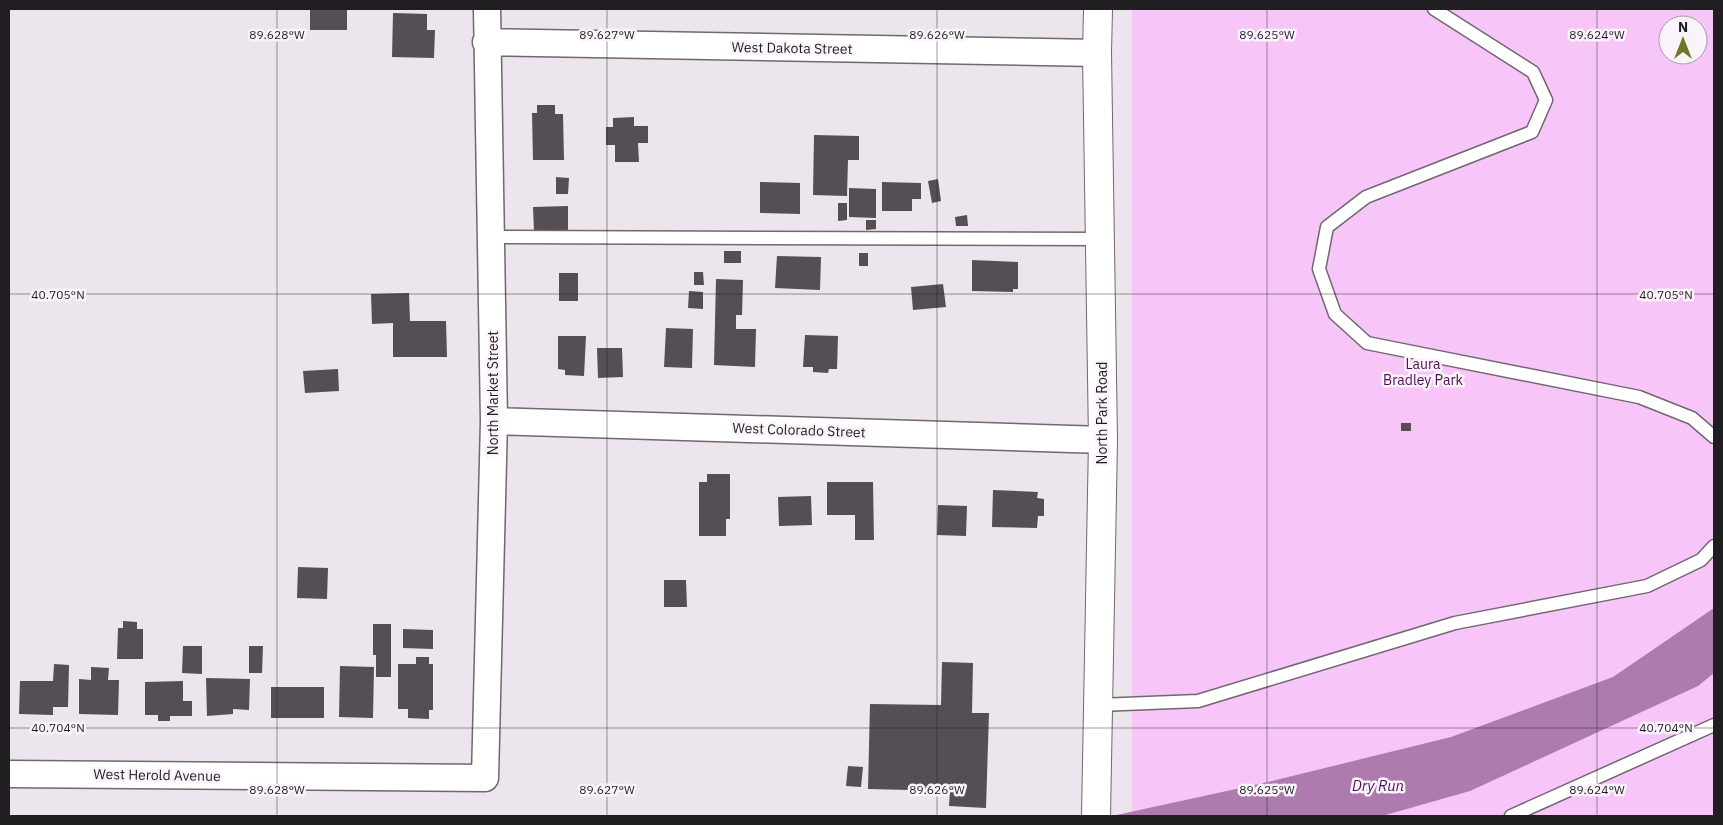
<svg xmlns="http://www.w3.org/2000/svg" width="1723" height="825" font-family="'IBM Plex Sans',sans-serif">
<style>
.green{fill:#f8c5f9;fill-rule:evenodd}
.water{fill:#ad7bae}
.building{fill:#554e55}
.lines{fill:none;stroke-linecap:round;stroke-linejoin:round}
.service-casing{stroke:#6f686e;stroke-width:15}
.minor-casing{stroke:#6f686e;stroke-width:29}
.tertiary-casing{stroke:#6f686e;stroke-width:30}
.service{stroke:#fff;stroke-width:12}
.minor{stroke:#fff;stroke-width:26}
.tertiary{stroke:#fff;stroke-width:28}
.ticks{fill:none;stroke:#201e20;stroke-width:1;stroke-opacity:0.45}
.labels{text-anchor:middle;stroke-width:5;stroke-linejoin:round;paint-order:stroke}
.street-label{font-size:14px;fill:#201e20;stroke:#fbf3fb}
.park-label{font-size:14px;fill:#4d0f50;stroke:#fbf3fb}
.water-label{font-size:15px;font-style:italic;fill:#4f1153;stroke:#fbf3fb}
.ticks-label{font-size:12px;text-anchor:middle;fill:#201e20;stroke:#fbf3fb;stroke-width:5;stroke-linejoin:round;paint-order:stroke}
</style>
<rect width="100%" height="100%" fill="#ede5ed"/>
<path class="green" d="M 1132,9 L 1714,9 L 1714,816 L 1132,816 ZM 1668,25 L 1698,25 L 1698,55 L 1668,55 Z"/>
<path class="water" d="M 1714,608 L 1714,673 L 1698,686 L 1470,791 L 1382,816 L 1112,816 L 1268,782 L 1451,737 L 1613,677 Z"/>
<path class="building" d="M 310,9 L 347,9 L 347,30 L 310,30 Z
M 393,13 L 427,14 L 427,30 L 435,30 L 434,58 L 392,57 Z
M 537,105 L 555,105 L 555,114 L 563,114 L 564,160 L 533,160 L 532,113 L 537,113 Z
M 634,117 L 634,126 L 648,126 L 648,143 L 638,143 L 639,162 L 615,162 L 615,145 L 606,145 L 606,127 L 613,127 L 613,118 Z
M 814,135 L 859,136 L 859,160 L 848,160 L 847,196 L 813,195 Z
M 556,177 L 569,178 L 568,194 L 556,194 Z
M 938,179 L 941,201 L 932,203 L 928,181 Z
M 760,182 L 800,183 L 800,214 L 760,213 Z
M 882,182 L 921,183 L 921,199 L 912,199 L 912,211 L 882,211 Z
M 849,188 L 876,189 L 876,218 L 849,217 Z
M 838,203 L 847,203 L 847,220 L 838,221 Z
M 568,206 L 568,230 L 534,231 L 533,207 Z
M 967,215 L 968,226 L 956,226 L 955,217 Z
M 866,220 L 876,220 L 876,229 L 866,230 Z
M 724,251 L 741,251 L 741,263 L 724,263 Z
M 859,253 L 868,253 L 868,266 L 859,266 Z
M 777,256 L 821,257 L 820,290 L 775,288 Z
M 972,260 L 1018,262 L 1018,289 L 1013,289 L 1013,292 L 972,291 Z
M 694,272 L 703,272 L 704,285 L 694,285 Z
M 559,273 L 578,273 L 578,301 L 559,301 Z
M 716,279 L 743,280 L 742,315 L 736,315 L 736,329 L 756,329 L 755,367 L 714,365 Z
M 943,284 L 946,307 L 913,310 L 911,287 Z
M 689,291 L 703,292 L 703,309 L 688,308 Z
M 409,293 L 410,321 L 446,321 L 447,357 L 393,357 L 393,323 L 372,324 L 371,294 Z
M 666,328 L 693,329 L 692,368 L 664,367 Z
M 805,335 L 838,336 L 837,369 L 829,369 L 828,373 L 813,372 L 813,367 L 803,367 Z
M 558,336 L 586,336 L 584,376 L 565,375 L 565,370 L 558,369 Z
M 597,348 L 622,348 L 623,377 L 598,378 Z
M 338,369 L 339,391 L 305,393 L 303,371 Z
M 1401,423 L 1411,423 L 1411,431 L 1401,431 Z
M 707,474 L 730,474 L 730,519 L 726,519 L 726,536 L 699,536 L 699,482 L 707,482 Z
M 827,482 L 873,482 L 874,540 L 855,540 L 855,515 L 827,515 Z
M 993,490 L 1038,492 L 1037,498 L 1044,499 L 1044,516 L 1038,516 L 1037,528 L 992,527 Z
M 811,496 L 812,525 L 779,526 L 778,497 Z
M 938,505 L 967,506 L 966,536 L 937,535 Z
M 298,567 L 328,568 L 327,599 L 297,598 Z
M 664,580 L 686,580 L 687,607 L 664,607 Z
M 123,621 L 137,622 L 137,629 L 143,629 L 143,659 L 117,659 L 118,628 L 123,628 Z
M 373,624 L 391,624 L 391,677 L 376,677 L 376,655 L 373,655 Z
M 403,629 L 433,630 L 433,649 L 403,648 Z
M 183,646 L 202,646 L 202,674 L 182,673 Z
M 249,646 L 263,646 L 262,673 L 249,673 Z
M 416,657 L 429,657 L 429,664 L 433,664 L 433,710 L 429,710 L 429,719 L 408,718 L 408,709 L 398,709 L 398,664 L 416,664 Z
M 942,662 L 973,663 L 972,713 L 989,713 L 986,808 L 949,806 L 950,791 L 868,789 L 870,704 L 941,705 Z
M 54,664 L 69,665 L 68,707 L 53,707 L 53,715 L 19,714 L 20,681 L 53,681 Z
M 340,666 L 374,667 L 373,718 L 339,717 Z
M 91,667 L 109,668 L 108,680 L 119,680 L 118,715 L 79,714 L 79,679 L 91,680 Z
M 206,678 L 250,679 L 249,710 L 233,709 L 233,714 L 207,716 Z
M 183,681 L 183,701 L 192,701 L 192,716 L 170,716 L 170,721 L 158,721 L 158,715 L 145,715 L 145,682 Z
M 271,687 L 324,687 L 324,718 L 271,718 Z
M 848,766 L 863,767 L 861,787 L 846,786 Z"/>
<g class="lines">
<defs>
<path id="service" d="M 1434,9 L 1533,72 L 1546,100 L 1532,132 L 1366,197 L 1327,227 L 1319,269 L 1335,314 L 1367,343 L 1639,397 L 1692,418 L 1714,437
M 490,237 L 1100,239
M 1099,705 L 1198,701 L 1455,623 L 1647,586 L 1701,560 L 1714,546
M 1511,816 L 1714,725"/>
<path id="minor" d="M 486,42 L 1097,53
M 494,421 L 1103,440
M 9,774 L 485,778 L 494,421 L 487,9"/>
<path id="tertiary" d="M 1096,816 L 1103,440 L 1097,53 L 1098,9"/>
</defs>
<use href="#service" class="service-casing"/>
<use href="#minor" class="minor-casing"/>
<use href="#tertiary" class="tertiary-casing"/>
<use href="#service" class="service"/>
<use href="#minor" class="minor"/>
<use href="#tertiary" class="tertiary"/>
</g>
<path class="ticks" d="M 277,9 L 277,816M 607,9 L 607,816M 937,9 L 937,816M 1267,9 L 1267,816M 1597,9 L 1597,816M 9,294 L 1714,294M 9,728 L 1714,728"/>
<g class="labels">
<g class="street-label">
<text transform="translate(792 48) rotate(1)" y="5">West Dakota Street</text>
<text transform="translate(493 393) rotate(-90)" y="5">North Market Street</text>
<text transform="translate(1102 413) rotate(-90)" y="5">North Park Road</text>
<text transform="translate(799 430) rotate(2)" y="5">West Colorado Street</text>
<text transform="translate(157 775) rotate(1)" y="5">West Herold Avenue</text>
</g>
<g class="park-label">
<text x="1423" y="369">Laura<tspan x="1423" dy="16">Bradley Park</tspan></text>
</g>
<g class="water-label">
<text x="1378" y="791">Dry Run</text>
</g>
</g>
<g class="ticks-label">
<text x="277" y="39">89.628°W</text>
<text x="607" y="39">89.627°W</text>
<text x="937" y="39">89.626°W</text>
<text x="1267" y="39">89.625°W</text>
<text x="1597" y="39">89.624°W</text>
<text x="58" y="299">40.705°N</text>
<text x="1666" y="299">40.705°N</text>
<text x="58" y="732">40.704°N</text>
<text x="1666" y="732">40.704°N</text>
<text x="277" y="794">89.628°W</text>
<text x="607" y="794">89.627°W</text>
<text x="937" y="794">89.626°W</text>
<text x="1267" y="794">89.625°W</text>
<text x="1597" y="794">89.624°W</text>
</g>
<rect width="1723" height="825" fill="none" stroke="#201e20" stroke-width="20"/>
<g transform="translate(1683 40)"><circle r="24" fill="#fbf3fb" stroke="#a39ea3"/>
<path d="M0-4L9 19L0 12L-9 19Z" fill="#6e7924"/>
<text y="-8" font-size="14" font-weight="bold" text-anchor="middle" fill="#201e20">N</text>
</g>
</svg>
